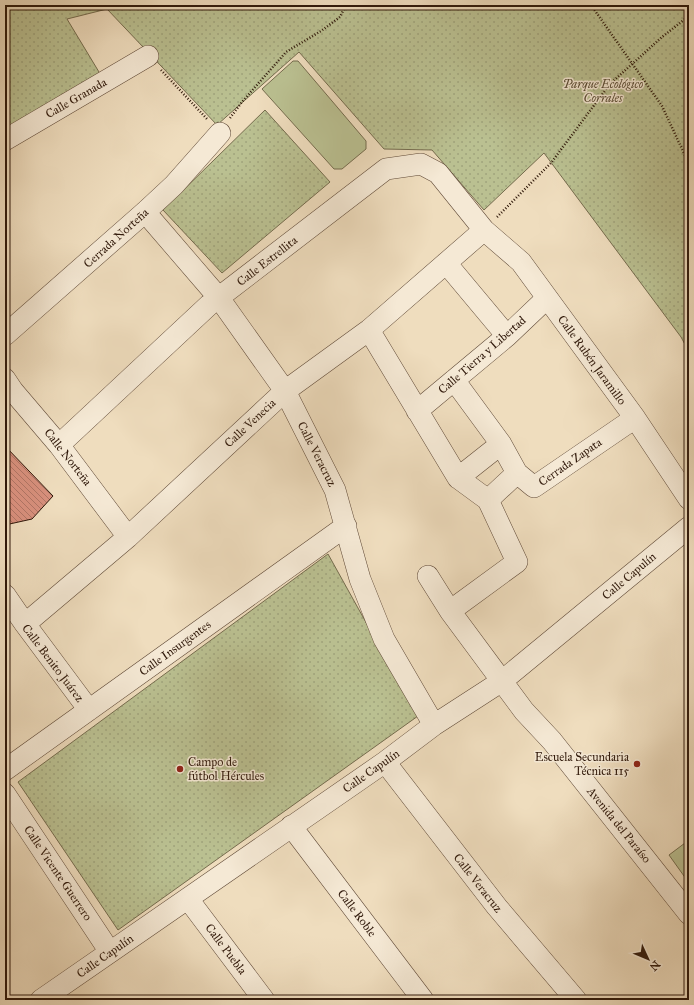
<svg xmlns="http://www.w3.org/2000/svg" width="694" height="1005" font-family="'IM FELL Great Primer',serif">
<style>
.grass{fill:#bac091;stroke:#756c4e}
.park{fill:url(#park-dots);stroke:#756c4e}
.building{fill:url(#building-back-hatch);stroke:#30190b}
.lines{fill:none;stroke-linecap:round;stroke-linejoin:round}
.minor-casing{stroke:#604a38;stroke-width:22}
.path{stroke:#30190b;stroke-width:2.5;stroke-dasharray:1 2;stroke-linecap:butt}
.minor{stroke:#f5e9d5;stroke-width:21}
.poi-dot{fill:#8f2418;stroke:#f5e9d5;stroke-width:1.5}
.labels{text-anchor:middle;stroke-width:3;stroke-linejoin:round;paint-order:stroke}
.park-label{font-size:12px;font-style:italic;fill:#594b33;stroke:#f5e9d5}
.street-label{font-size:12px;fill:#30190b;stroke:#f5e9d5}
.poi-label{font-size:12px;fill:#30190b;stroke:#f5e9d5;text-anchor:end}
</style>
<defs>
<pattern id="park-dots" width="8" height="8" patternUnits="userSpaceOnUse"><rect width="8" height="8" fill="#bac091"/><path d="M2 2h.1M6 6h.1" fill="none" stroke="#a0a47c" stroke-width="1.8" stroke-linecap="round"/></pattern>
<pattern id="building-back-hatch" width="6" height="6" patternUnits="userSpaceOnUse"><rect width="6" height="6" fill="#d8907d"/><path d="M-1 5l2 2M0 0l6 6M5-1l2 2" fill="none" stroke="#b07565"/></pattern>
</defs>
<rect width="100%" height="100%" fill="#efddbe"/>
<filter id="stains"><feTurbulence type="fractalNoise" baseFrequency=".005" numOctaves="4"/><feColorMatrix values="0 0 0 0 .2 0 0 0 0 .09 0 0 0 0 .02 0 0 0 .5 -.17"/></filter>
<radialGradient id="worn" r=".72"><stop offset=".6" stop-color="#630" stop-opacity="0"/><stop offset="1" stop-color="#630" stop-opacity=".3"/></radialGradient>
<path class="grass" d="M 293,61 L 298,61 L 366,141 L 366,149 L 342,169 L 334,169 L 262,89 Z
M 689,840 L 689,883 L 669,855 Z"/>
<path class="park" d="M 5,5 L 689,5 L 689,352 L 681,337 L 544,153 L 484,210 L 432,150 L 384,149 L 299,52 L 217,125 L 107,9 L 67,19 L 102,77 L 5,133 Z
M 265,110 L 330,182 L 222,273 L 163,210 Z
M 328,554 L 418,716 L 118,930 L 18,782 Z"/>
<path class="building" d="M 5,446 L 53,496 L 32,519 L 5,525 Z"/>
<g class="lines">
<defs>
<path id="minor" d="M 5,140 L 148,56
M 145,212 L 219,298 L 285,391 L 335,490 L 360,579 L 384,639 L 434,725
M 446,263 L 507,336
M 369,330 L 458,478 L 501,444
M 5,335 L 145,212 L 174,185 L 220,133
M 5,379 L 13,391 L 59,445 L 128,537
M 454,380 L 501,444 L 517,473
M 417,411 L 507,336 L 547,298
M 59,445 L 209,305 L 386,169 L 421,164 L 438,173 L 484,230 L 521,262 L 635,418 L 689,499
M 458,478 L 488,500
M 428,576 L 450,611 L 524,711 L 552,741 L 689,914
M 5,595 L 25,624 L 89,710
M 450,611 L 517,562 L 488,500 L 517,473 L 534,487 L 635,418
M 25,624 L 128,537 L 285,391 L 369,330 L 484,230
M 385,762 L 497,907 L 576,1000
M 5,770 L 346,526
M 5,794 L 110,952
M 291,826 L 423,1000
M 188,899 L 264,1000
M 41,1000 L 385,762 L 434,725 L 502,681 L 689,527"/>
</defs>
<use href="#minor" class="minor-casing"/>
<path class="path" d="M 591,5 L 662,106 L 689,164
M 161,70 L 208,120
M 230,118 L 242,102 L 286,52 L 321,31 L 340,17 L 346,5
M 497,217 L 551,163 L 610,84 L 662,37 L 689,16"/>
<use href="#minor" class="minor"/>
</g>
<g class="poi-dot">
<circle cx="637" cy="764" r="4"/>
<circle cx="180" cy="769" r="4"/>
</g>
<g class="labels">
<g class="park-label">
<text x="603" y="88">Parque Ecológico<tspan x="603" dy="14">Corrales</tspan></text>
</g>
<g class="street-label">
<text transform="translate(76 98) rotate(-30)" y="4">Calle Granada</text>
<text transform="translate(116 238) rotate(-42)" y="4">Cerrada Norteña</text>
<text transform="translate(267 261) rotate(-38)" y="4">Calle Estrellita</text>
<text transform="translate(482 355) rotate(-41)" y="4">Calle Tierra y Libertad</text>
<text transform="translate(592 360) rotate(54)" y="4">Calle Rubén Jaramillo</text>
<text transform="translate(250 423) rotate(-43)" y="4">Calle Venecia</text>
<text transform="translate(317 454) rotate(63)" y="4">Calle Veracruz</text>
<text transform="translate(68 457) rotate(52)" y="4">Calle Norteña</text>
<text transform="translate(570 462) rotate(-35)" y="4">Cerrada Zapata</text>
<text transform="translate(629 576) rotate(-40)" y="4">Calle Capulín</text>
<text transform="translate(175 648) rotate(-36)" y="4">Calle Insurgentes</text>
<text transform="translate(53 663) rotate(53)" y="4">Calle Benito Juárez</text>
<text transform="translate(371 771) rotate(-35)" y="4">Calle Capulín</text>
<text transform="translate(619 825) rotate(51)" y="4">Avenida del Paraíso</text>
<text transform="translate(58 873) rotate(56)" y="4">Calle Vicente Guerrero</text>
<text transform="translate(478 883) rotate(52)" y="4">Calle Veracruz</text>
<text transform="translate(357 913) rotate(53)" y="4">Calle Roble</text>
<text transform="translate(226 949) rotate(53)" y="4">Calle Puebla</text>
<text transform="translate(105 956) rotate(-35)" y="4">Calle Capulín</text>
</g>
<g class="poi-label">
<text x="629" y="761">Escuela Secundaria<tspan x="629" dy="14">Técnica 115</tspan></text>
<text x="188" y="766" text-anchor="start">Campo de<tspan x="188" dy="14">fútbol Hércules</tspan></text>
</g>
</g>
<rect width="694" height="1005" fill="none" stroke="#efddbe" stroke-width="20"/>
<rect x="6" y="6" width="682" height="993" fill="none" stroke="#30190b" stroke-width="2"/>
<rect x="10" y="10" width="674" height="985" fill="none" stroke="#30190b"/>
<g transform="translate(648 959) rotate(134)" stroke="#f5e9d5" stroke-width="3" paint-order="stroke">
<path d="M0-3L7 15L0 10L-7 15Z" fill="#30190b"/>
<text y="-6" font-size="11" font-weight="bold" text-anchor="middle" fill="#30190b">N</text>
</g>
<rect width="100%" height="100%" filter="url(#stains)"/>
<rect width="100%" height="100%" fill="url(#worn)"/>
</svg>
